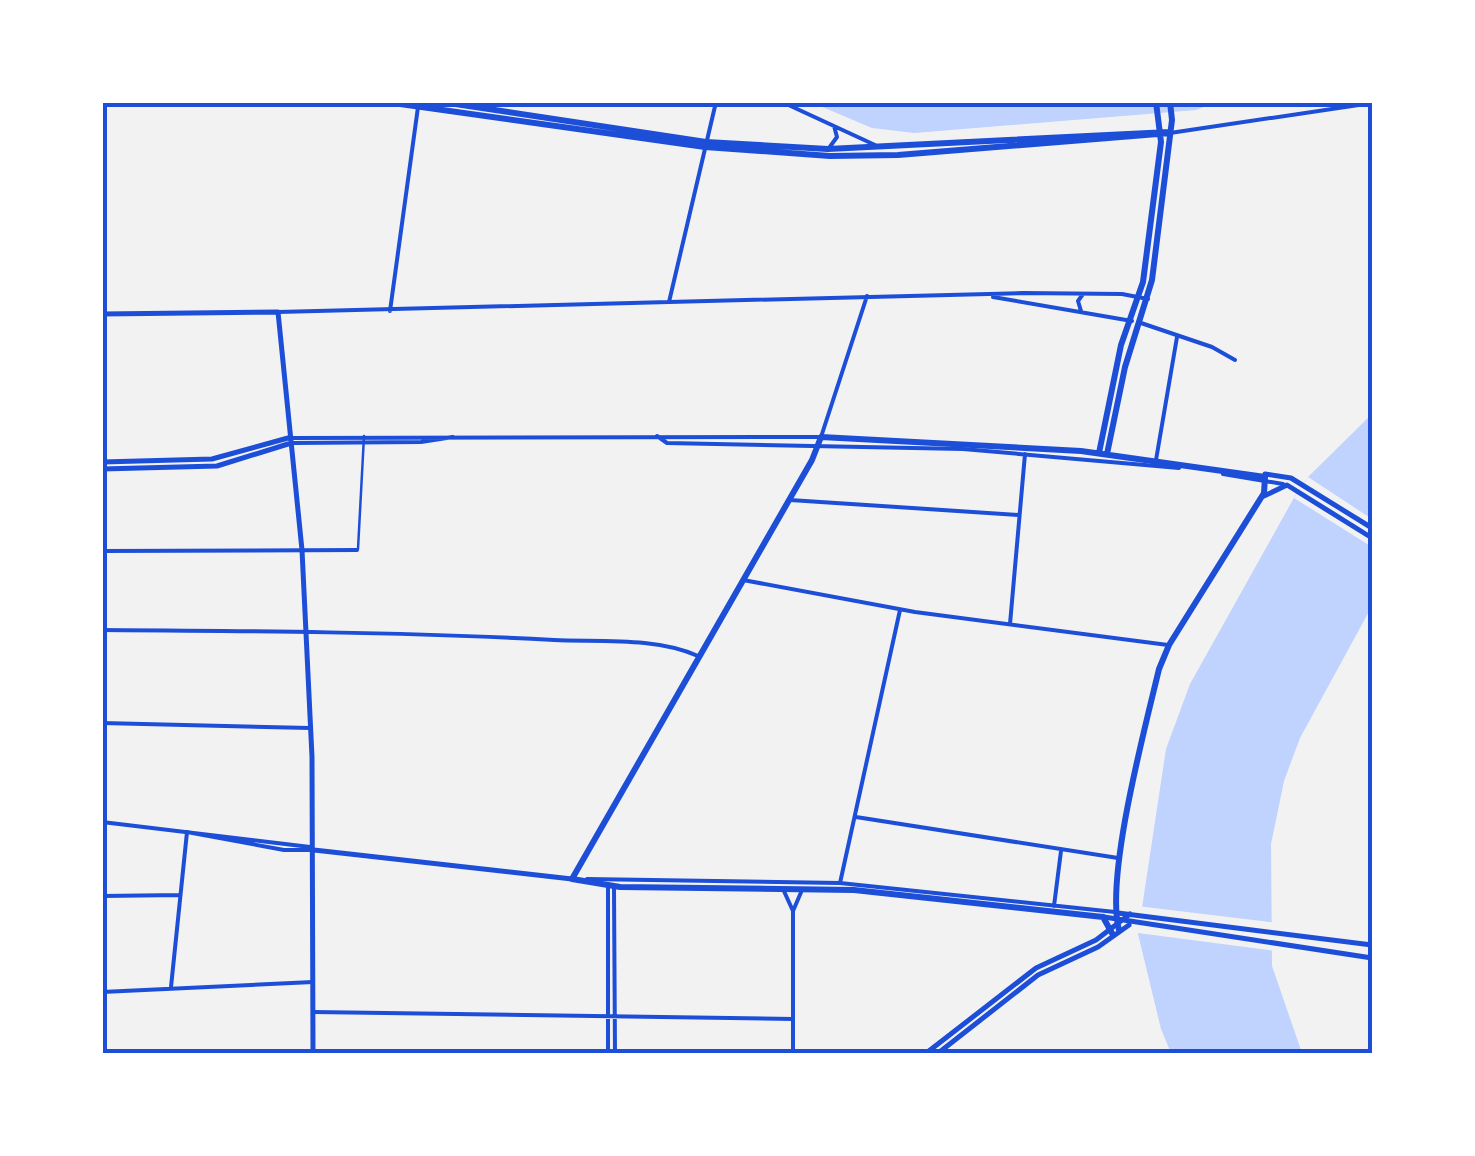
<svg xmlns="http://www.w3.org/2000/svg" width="1475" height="1156" font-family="'Golos Text',sans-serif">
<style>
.water{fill:#bfd3fe}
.pier{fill:#f2f2f2}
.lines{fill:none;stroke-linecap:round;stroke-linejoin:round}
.service{stroke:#1d4ed8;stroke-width:2.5}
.minor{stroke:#1d4ed8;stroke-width:4}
.tertiary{stroke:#1d4ed8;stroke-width:5}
.secondary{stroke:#1d4ed8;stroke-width:6}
.neatline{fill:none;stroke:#1d4ed8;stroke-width:4}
</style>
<rect width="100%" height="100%" fill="#f2f2f2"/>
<path class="water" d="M 813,103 L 1214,103 L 1196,110 L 914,133 L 872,128 Z
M 1372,414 L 1372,606 L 1300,738 L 1284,781 L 1271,844 L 1272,966 L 1302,1053 L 1171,1053 L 1161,1029 L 1138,934 L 1166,749 L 1190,684 L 1295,496 L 1308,477 Z"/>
<path class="pier" d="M 1308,477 L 1372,519 L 1372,547 L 1294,498 Z
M 1137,906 L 1278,923 L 1276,951 L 1138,933 L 1138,952 Z"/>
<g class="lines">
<path class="service" d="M 358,549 L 364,436"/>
<path class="minor" d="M 782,102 L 875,145
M 1170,133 L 1372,103
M 829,148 L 837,137 L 834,126
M 993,297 L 1132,321
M 669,302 L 716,102
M 390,311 L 418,107
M 1081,311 L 1078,301 L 1083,294
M 278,312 L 1023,293 L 1122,294 L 1148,299
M 1141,323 L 1212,347 L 1235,360
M 102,427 L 104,314
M 657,436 L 667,443 L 963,449 L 1179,468
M 289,438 L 821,437 L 867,296
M 293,443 L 421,442 L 453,437
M 1156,460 L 1177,337
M 1223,474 L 1283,484
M 790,500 L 1019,515
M 102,551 L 357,550
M 743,580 L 915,612 L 1168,645
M 1010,624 L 1025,454
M 102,630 C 253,631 404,632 554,640 C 599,642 657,637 698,656
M 102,723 L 310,728
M 856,817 L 1118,858
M 102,822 L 310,847
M 187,832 L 284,850 L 314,850
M 587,879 L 840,883 L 1115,912
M 840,883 L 900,610
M 608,886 L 608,1054
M 614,888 L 615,1054
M 783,889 L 793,911
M 102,896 L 180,895
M 1054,906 L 1061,851
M 171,987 L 187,832
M 102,992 L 313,982
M 313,1012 L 793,1019
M 793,1054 L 793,911 L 802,890"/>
<path class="tertiary" d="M 102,314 L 278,312 L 302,550 L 312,757 L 313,1054
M 102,462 L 212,459 L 288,438
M 102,469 L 217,466 L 288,444
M 1265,474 L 1291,478 L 1372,528
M 1264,496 L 1287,485 L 1372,538
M 314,850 L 572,879
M 1118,913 L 1372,945
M 1104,917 L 1372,958
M 925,1054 L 1036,968 L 1096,940 L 1130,914
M 937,1054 L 1038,975 L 1098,947 L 1129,925"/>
<path class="secondary" d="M 386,102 L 705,147 L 830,156 L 898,155 L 1170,133
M 442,102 L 706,142 L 828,149 L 1169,132
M 1099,453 L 1121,345 L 1143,282 L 1161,142 L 1156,102
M 1107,454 L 1125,367 L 1152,280 L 1172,120 L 1170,102
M 1103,917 L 854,890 L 620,887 L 572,879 L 812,460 L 821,437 L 1081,451 L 1265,477 L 1264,493 L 1169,645 L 1159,669 C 1145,728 1105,877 1119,930
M 1103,917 L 1113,935"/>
</g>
<rect width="1475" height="1156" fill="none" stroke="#ffffff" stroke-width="210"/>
<rect x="105" y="105" width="1265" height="946" class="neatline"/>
</svg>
